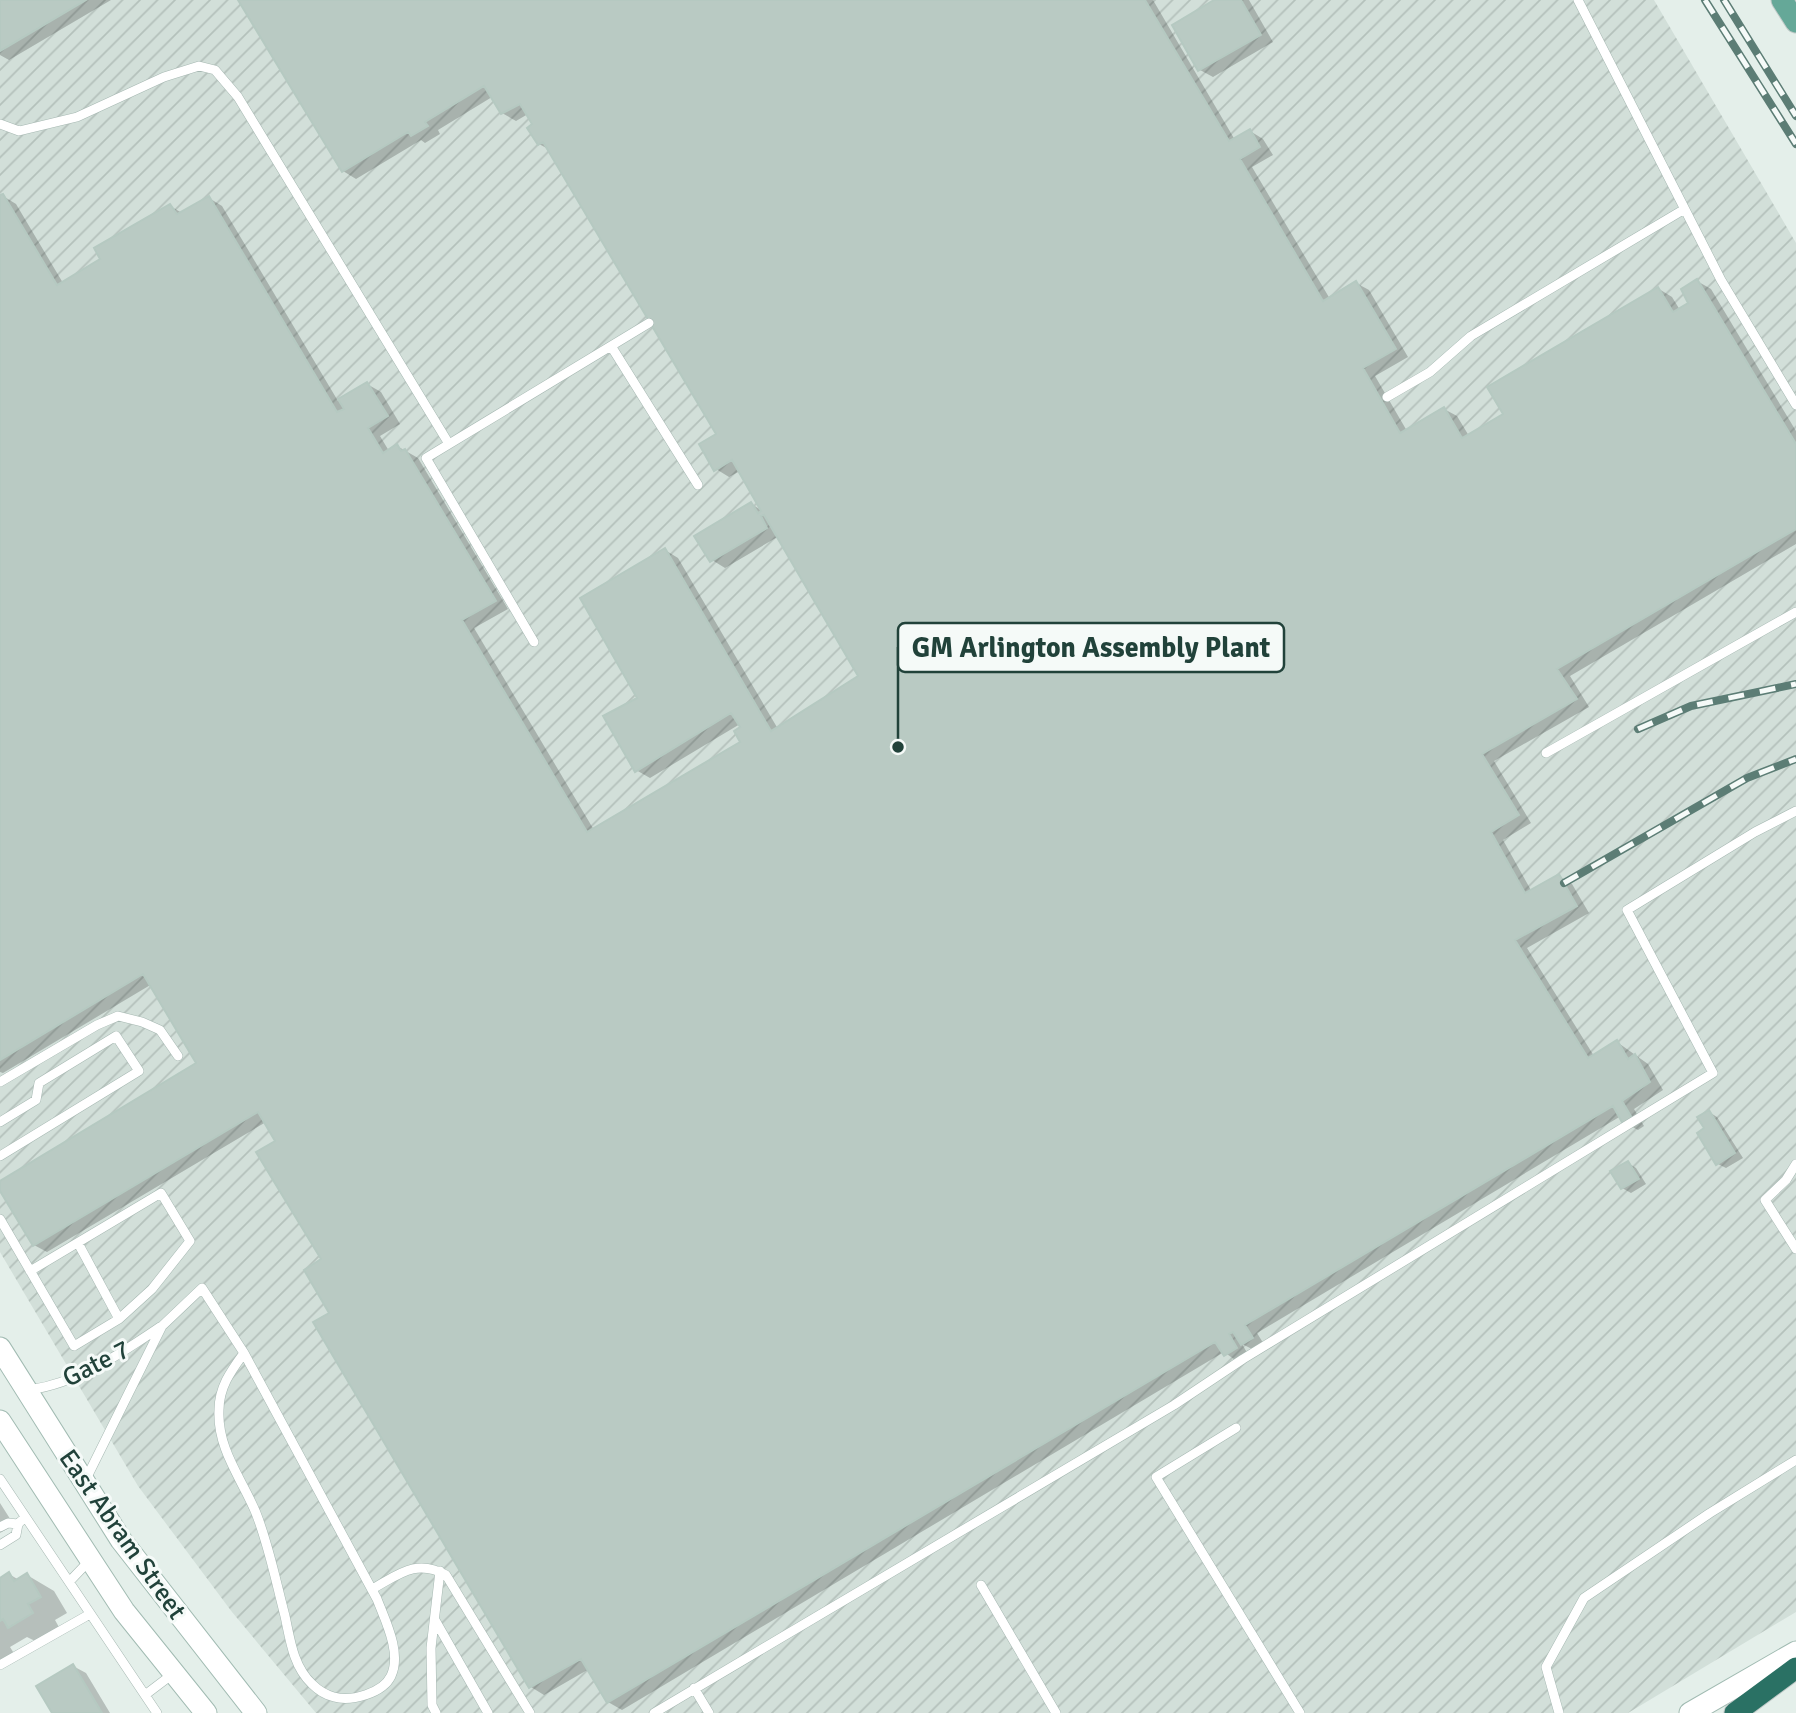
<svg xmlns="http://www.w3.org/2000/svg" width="1796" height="1713" font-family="Signika,sans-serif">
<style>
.industrial{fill:url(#industrial-furrows)}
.shadow{fill:#0003}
.building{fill:#b9cac3;stroke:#b5c9c1;stroke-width:2}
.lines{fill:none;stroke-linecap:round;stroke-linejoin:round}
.lane-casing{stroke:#a6b8b2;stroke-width:10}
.secondary-casing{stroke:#a1bbb2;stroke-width:23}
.primary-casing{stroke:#c1cac8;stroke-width:23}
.highway-casing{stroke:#c1cac8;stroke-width:23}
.lane{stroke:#fff;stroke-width:9}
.secondary{stroke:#fff;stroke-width:21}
.primary{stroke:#65a898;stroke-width:21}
.highway{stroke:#2a7164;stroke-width:21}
.rail-casing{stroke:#5c7d75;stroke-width:8}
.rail{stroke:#f5faf8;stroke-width:5;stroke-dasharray:16;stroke-linecap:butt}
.labels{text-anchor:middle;stroke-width:6;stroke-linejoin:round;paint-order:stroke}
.street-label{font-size:26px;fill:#21423a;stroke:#f5faf8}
.leader{fill:none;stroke:#21423a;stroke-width:2.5}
.callout-dot{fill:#21423a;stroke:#f5faf8;stroke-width:2.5}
.callout{fill:#f5faf8;stroke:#21423a;stroke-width:2.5}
.callout-label{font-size:28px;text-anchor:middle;font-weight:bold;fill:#21423a}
</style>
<defs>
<pattern id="industrial-furrows" width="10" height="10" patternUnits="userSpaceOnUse" patternTransform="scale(1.75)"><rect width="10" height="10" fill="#d2dfd9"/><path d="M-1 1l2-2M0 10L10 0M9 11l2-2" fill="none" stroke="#b4c1bb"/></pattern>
</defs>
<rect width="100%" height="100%" fill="#e4efea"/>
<path class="industrial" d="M 0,0 L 1654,0 L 1796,243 L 1796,1612 L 1628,1713 L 316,1713 L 232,1612 L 138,1486 L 0,1252 Z"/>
<path class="shadow" d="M 0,0 L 111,0 L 9,60 L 0,55 Z
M 240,0 L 1153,0 L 1235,140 L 1250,131 L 1263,139 L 1273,155 L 1252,167 L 1330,299 L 1356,283 L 1369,290 L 1408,357 L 1375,376 L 1407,431 L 1444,409 L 1457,416 L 1469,436 L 1506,415 L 1659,289 L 1672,297 L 1680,310 L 1691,303 L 1697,281 L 1711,289 L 1796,431 L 1796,544 L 1570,676 L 1589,707 L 1494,761 L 1531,823 L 1503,840 L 1532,892 L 1559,876 L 1572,884 L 1589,913 L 1527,948 L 1594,1056 L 1617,1042 L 1648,1064 L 1663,1090 L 1634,1109 L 1644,1126 L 1638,1130 L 1625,1123 L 1621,1116 L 1257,1333 L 1265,1346 L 1256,1351 L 1242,1344 L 1249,1356 L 1238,1362 L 1224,1352 L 622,1710 L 608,1702 L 589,1669 L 544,1695 L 531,1687 L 332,1314 L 324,1260 L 278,1142 L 266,1122 L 47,1252 L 34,1245 L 0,1187 L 0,1183 L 198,1064 L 152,984 L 3,1073 L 0,1072 L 0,198 L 3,196 L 16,204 L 63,283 L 102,260 L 170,206 L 182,213 L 209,198 L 222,206 L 338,401 L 367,384 L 381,392 L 400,424 L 380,436 L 389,451 L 397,446 L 418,458 L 508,609 L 474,628 L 594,830 L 743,742 L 742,728 L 740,724 L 650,778 L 636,770 L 639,698 L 665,550 L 678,558 L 778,729 L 861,677 L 779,536 L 725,568 L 712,560 L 751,504 L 763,511 L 740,471 L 729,477 L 716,469 L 718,434 L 550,150 L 539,144 L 535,125 L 528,114 L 516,121 L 502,113 L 492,97 L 438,130 L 440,134 L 425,143 L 421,140 L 356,179 L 343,171 Z
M 1218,0 L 1249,0 L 1273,42 L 1213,77 L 1200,70 Z
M 1709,1112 L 1717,1117 L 1743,1158 L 1726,1168 L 1718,1164 L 1707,1129 Z
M 1628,1163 L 1636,1168 L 1646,1184 L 1631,1193 L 1622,1188 Z
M 0,1503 L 14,1525 L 0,1533 Z
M 9,1574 L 19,1580 L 27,1575 L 54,1591 L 67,1613 L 55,1620 L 60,1629 L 37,1642 L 27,1637 L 10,1647 L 15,1655 L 0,1664 L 0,1580 Z
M 73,1666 L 86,1673 L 110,1713 L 54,1713 Z"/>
<path class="building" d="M 0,0 L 86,0 L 0,51 Z
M 238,0 L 1145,0 L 1229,141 L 1250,129 L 1260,147 L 1240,159 L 1323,301 L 1356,281 L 1396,349 L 1363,368 L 1400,433 L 1444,407 L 1462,438 L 1503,414 L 1487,387 L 1658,287 L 1673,312 L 1688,303 L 1681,289 L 1697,279 L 1796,444 L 1796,529 L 1557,669 L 1577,699 L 1482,754 L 1519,815 L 1491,832 L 1525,893 L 1559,874 L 1577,906 L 1515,940 L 1588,1058 L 1617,1040 L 1628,1059 L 1635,1054 L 1650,1082 L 1622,1101 L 1632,1118 L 1623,1124 L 1613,1106 L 1245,1325 L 1253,1338 L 1241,1345 L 1233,1332 L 1229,1334 L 1237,1348 L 1224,1356 L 1215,1342 L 607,1703 L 581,1659 L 529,1688 L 313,1322 L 329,1313 L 304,1270 L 321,1259 L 256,1152 L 275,1141 L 258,1112 L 33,1246 L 0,1191 L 0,1181 L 196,1063 L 143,974 L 0,1060 L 0,195 L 3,194 L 57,285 L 100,259 L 94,248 L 170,204 L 177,214 L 209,196 L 337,412 L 344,409 L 338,399 L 367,382 L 388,416 L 368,428 L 383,453 L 397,444 L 401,451 L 405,449 L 496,601 L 462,620 L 587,832 L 740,742 L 734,731 L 740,727 L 731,713 L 635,772 L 603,716 L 637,698 L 580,598 L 665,548 L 771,731 L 858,676 L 764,515 L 761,516 L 767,528 L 710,562 L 694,536 L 751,502 L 758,513 L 761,511 L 732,460 L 714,471 L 699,444 L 716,434 L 543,142 L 538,145 L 527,128 L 532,124 L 520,104 L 501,114 L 484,86 L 425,122 L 428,126 L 411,136 L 408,132 L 342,172 Z
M 1214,0 L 1241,0 L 1261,35 L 1198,71 L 1172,25 Z
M 1709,1110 L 1735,1153 L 1716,1165 L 1697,1133 L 1704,1128 L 1697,1117 Z
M 1628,1161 L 1639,1179 L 1621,1189 L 1610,1171 Z
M 9,1572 L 14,1581 L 27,1573 L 41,1597 L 28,1604 L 33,1613 L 8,1628 L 3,1619 L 0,1621 L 0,1578 Z
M 73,1664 L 102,1713 L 52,1713 L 36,1686 Z"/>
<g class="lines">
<defs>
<path id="lane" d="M 1578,0 L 1721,280 L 1796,405
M 0,124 L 19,131 L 77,117 L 164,77 L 199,66 L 215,70 L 238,97 L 449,444
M 611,346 L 698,485
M 1387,397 L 1430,372 L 1471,336 L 1683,210
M 534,642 L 426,458 L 649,323
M 1546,753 L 1796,612
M 0,1082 L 97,1025 L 118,1016 L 142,1022 L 160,1030 L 178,1056
M 0,1122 L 36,1100 L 39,1083 L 116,1036 L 139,1071 L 0,1156
M 1796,1164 L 1786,1180 L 1765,1200 L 1796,1249
M 0,1219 L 74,1346 L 119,1319 L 152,1289 L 190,1241 L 161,1193 L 30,1271
M 78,1243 L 119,1319
M 29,1390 C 78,1383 120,1354 160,1327
M 1236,1428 L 1156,1477 L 1300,1713
M 0,1479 L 157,1713
M 85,1481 L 162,1326 L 202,1288 L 244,1353 L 377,1599 C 385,1620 402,1653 391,1676 C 383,1693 351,1702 334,1697 C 326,1695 317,1689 312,1684 C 293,1666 290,1639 285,1616 C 276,1582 269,1546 256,1513 C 242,1479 217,1449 219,1410 C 219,1387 231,1371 244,1353
M 0,1527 L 8,1523 L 18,1524 L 21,1521
M 0,1545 L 16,1535 L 18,1524
M 69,1582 L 89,1561
M 981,1585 L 1056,1713
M 372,1589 C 398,1575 416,1558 446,1575 L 530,1713
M 435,1620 L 488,1713
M 0,1665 L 90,1614
M 694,1688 L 709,1713
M 145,1695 L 174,1673
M 436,1713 L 432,1705 L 431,1648 L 440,1571
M 654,1713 L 1174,1405 L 1243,1359 L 1713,1073 L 1627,910 L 1755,832 L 1796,811
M 1559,1713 L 1546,1667 L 1584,1598 L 1710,1513 L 1796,1460"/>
<path id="secondary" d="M 0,1348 L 121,1540 L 256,1713
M 0,1421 L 124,1611 L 206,1713
M 1690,1713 L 1796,1652"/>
<path id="primary" d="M 1782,0 L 1796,22"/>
<path id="highway" d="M 1735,1713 L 1796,1668"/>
</defs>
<use href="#lane" class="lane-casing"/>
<use href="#secondary" class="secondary-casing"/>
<use href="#primary" class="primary-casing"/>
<use href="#highway" class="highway-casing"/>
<use href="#lane" class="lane"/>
<use href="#secondary" class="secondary"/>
<use href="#primary" class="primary"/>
<use href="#highway" class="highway"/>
<defs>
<path id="rail" d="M 1705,0 L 1796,144
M 1724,0 L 1796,116
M 1638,729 L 1691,706 L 1796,684
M 1564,883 L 1747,778 L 1796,759"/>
</defs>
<use href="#rail" class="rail-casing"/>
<use href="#rail" class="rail"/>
</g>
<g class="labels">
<g class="street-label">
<text transform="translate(96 1363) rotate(-27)" y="9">Gate 7</text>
<text transform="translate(123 1534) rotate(55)" y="9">East Abram Street</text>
</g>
</g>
<path class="leader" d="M898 747L898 647"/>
<circle class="callout-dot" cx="898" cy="747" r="7"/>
<rect class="callout" x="898" y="623" width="386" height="49" rx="7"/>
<g class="callout-label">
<text x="1091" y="657">GM Arlington Assembly Plant</text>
</g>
</svg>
